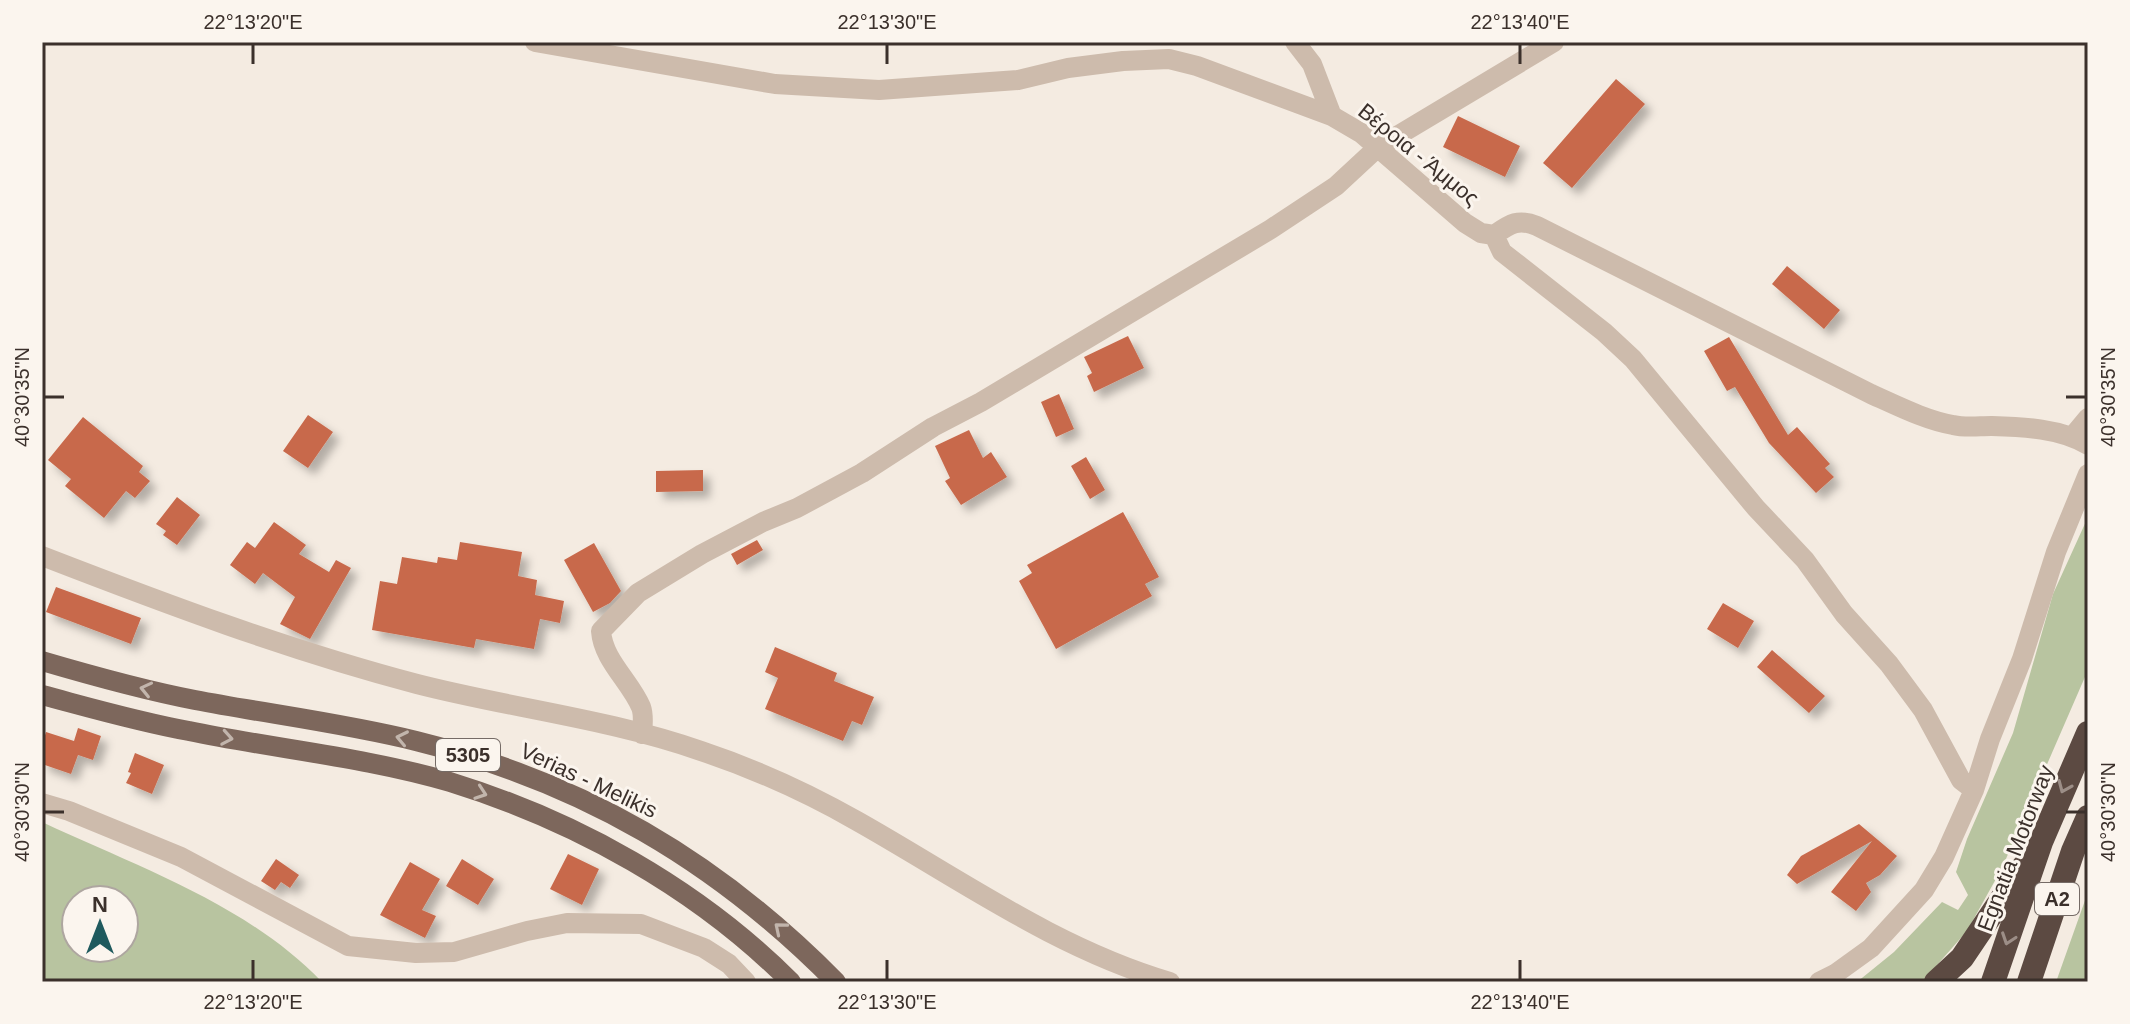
<svg xmlns="http://www.w3.org/2000/svg" width="2130" height="1024" font-family="Arial,sans-serif">
<style>
.green{fill:#b8c4a0;fill-rule:evenodd}
.building{fill:#c8694b;filter:url(#shadow)}
.lines{fill:none;stroke-linecap:round;stroke-linejoin:round}
.minor{stroke:#cdbbac;stroke-width:20}
.major{stroke:#7d675c;stroke-width:20}
.highway{stroke:#5c4a42;stroke-width:24}
.oneway{stroke:#c2b5ac}
.oneway2{stroke:#9c8e87}
.ticks{fill:none;stroke:#3b302b;stroke-width:3}
.labels{text-anchor:middle;stroke-width:6;stroke-linejoin:round;paint-order:stroke}
.shield{fill:#fbf5ee;stroke:#756b66;stroke-width:2}
.shield-label{font-size:20px;font-weight:bold;fill:#3b302b}
.street-label{font-size:22px;fill:#3b302b;stroke:#fbf5ee}
.neatline{fill:none;stroke:#3b302b;stroke-width:3}
.ticks-label{font-size:20px;text-anchor:middle;fill:#3b302b}
</style>
<defs>
<filter id="shadow"><feDropShadow dx="7" dy="7" stdDeviation="4" flood-color="#0004"/></filter>
</defs>
<rect width="100%" height="100%" fill="#f4ebe1"/>
<path class="green" d="M 2088,517 L 2088,670 L 2002,868 L 1967,931 L 1922,982 L 1857,982 L 1894,952 L 1942,902 L 1958,910 L 1968,895 L 1956,872 L 1967,839 L 2013,733 L 2053,594 Z
M 42,822 C 138,867 247,904 322,982 L 43,982 ZM 76,900 L 124,900 L 124,948 L 76,948 Z
M 2088,892 L 2088,982 L 2056,982 Z"/>
<path class="building" d="M 1616,79 L 1645,104 L 1572,188 L 1543,163 Z
M 1458,116 L 1520,146 L 1505,177 L 1443,147 Z
M 1787,266 L 1840,310 L 1824,329 L 1772,284 Z
M 1128,336 L 1144,368 L 1094,392 L 1087,376 L 1092,373 L 1084,357 Z
M 1729,337 L 1788,435 L 1797,427 L 1830,464 L 1825,468 L 1834,477 L 1816,493 L 1769,443 L 1735,387 L 1727,391 L 1704,351 Z
M 1059,394 L 1074,429 L 1056,437 L 1041,402 Z
M 308,415 L 333,432 L 308,468 L 283,451 Z
M 83,417 L 143,466 L 139,472 L 150,481 L 135,498 L 126,491 L 104,518 L 65,486 L 71,479 L 48,460 Z
M 969,430 L 983,458 L 991,452 L 1007,477 L 961,505 L 945,481 L 950,478 L 935,446 Z
M 1086,457 L 1105,490 L 1090,499 L 1071,466 Z
M 703,470 L 703,491 L 656,492 L 656,471 Z
M 177,497 L 200,515 L 177,545 L 163,535 L 166,531 L 156,524 Z
M 1123,512 L 1159,577 L 1145,584 L 1152,596 L 1056,649 L 1019,581 L 1032,573 L 1027,565 Z
M 274,522 L 306,545 L 299,554 L 329,572 L 336,560 L 351,568 L 310,639 L 280,624 L 295,597 L 263,573 L 255,584 L 230,565 L 247,542 L 255,548 Z
M 757,540 L 763,550 L 737,565 L 731,554 Z
M 460,542 L 522,552 L 518,576 L 537,580 L 535,595 L 564,601 L 560,623 L 540,619 L 534,649 L 476,639 L 474,648 L 372,630 L 380,581 L 397,584 L 402,557 L 437,563 L 438,557 L 457,560 Z
M 594,543 L 621,591 L 610,603 L 593,612 L 564,560 Z
M 56,587 L 141,618 L 131,644 L 46,612 Z
M 1723,603 L 1754,621 L 1738,648 L 1707,629 Z
M 775,647 L 837,673 L 834,681 L 874,697 L 862,725 L 852,721 L 843,741 L 765,709 L 778,678 L 765,672 Z
M 1772,650 L 1825,696 L 1809,713 L 1757,667 Z
M 78,728 L 101,736 L 93,760 L 78,755 L 71,774 L 42,764 L 42,745 L 46,732 L 74,741 Z
M 135,753 L 164,765 L 152,794 L 126,783 L 131,773 L 128,772 Z
M 1859,824 L 1897,856 L 1880,875 L 1866,883 L 1871,892 L 1856,911 L 1831,892 L 1872,841 L 1797,884 L 1787,875 L 1801,856 Z
M 568,854 L 599,869 L 582,905 L 550,889 Z
M 276,859 L 299,875 L 290,888 L 281,882 L 275,890 L 261,881 Z
M 462,859 L 494,879 L 478,905 L 446,886 Z
M 410,862 L 440,879 L 422,910 L 436,916 L 425,938 L 380,915 Z"/>
<g class="lines">
<path class="minor" d="M 535,42 L 775,84 L 879,90 L 1018,80 L 1068,68 L 1123,61 L 1169,59 L 1197,66 L 1332,116 L 1361,133 L 1465,223 L 1481,233 L 1494,235 C 1510,224 1518,218 1537,226 L 1871,394 C 1898,406 1925,420 1953,425 C 1965,428 1979,426 1991,426 C 2023,427 2060,428 2088,445
M 1295,42 L 1312,64 L 1332,116
M 1494,235 L 1502,252 L 1604,332 L 1633,359 L 1756,508 L 1805,560 L 1844,614 L 1889,664 L 1923,710 L 1961,780 L 1974,790
M 2073,436 L 2088,418
M 42,556 C 166,604 288,650 417,684 C 510,708 610,719 701,751 C 755,769 808,793 857,821 C 960,879 1055,948 1170,982
M 642,734 C 643,725 644,715 641,707 C 630,681 603,660 601,631 L 638,593 L 702,554 L 763,522 L 797,508 L 862,473 L 933,427 L 981,402 L 1271,229 L 1336,186 L 1377,148 L 1554,42
M 42,803 L 69,811 L 181,857 L 348,946 L 416,953 L 454,952 L 527,931 L 567,923 L 641,924 L 704,948 L 729,964 L 746,982
M 1819,982 L 1835,974 L 1871,948 L 1924,890 L 1944,857 L 1974,790 L 1990,739 L 2022,659 L 2056,552 L 2088,474"/>
<path class="major" d="M 42,661 C 93,676 143,690 195,700 C 268,714 343,723 416,741 C 582,782 717,861 836,982
M 42,695 C 91,708 139,722 189,731 C 275,749 365,757 450,782 C 576,821 697,888 791,982"/>
<path class="highway" d="M 1936,982 L 1962,958 L 2024,866
M 1993,982 L 2041,842 L 2088,733
M 2029,982 L 2073,851 L 2088,817"/>
</g>
<defs><path id="oneway-chevron" d="M-2-3.5L2.5 0L-2 3.5" fill="none" stroke-width="1.6" stroke-linecap="round" stroke-linejoin="round" transform="scale(2)"/></defs>
<g class="oneway">
<use href="#oneway-chevron" transform="translate(146 689) rotate(-167)"/>
<use href="#oneway-chevron" transform="translate(227 738) rotate(10)"/>
<use href="#oneway-chevron" transform="translate(402 738) rotate(-168)"/>
<use href="#oneway-chevron" transform="translate(481 793) rotate(19)"/>
<use href="#oneway-chevron" transform="translate(780 928) rotate(-140)"/>
</g>
<g class="oneway2">
<use href="#oneway-chevron" transform="translate(2064 787) rotate(113)"/>
<use href="#oneway-chevron" transform="translate(2008 939) rotate(109)"/>
</g>
<path class="ticks" d="M 253,44 L 253,64M 887,44 L 887,64M 1520,44 L 1520,64M 44,397 L 64,397M 2066,397 L 2086,397M 44,812 L 64,812M 2066,812 L 2086,812M 253,960 L 253,980M 887,960 L 887,980M 1520,960 L 1520,980"/>
<g class="labels">
<g class="shield">
<rect x="436" y="739" width="64" height="32" rx="6"/>
<rect x="2035" y="883" width="44" height="32" rx="6"/>
</g>
<g class="shield-label">
<text x="468" y="762">5305</text>
<text x="2057" y="906">Α2</text>
</g>
<g class="street-label">
<text transform="translate(1419 154) rotate(39)" y="8">Βέροια - Άμμος</text>
<text transform="translate(589 780) rotate(25)" y="8">Verias - Melikis</text>
<text transform="translate(2015 848) rotate(-69)" y="8">Egnatia Motorway</text>
</g>
</g>
<rect width="2130" height="1024" fill="none" stroke="#fbf5ee" stroke-width="88"/>
<g transform="translate(100 924)"><circle r="38" fill="#fbf5ee" stroke="#aea6a0" stroke-width="2"/>
<path d="M0-6L14 30L0 20L-14 30Z" fill="#1f5a5e"/>
<text y="-12" font-size="22" font-weight="bold" text-anchor="middle" fill="#3b302b">N</text>
</g>
<rect x="44" y="44" width="2042" height="936" class="neatline"/>
<g class="ticks-label">
<text x="253" y="29">22°13'20"E</text>
<text x="887" y="29">22°13'30"E</text>
<text x="1520" y="29">22°13'40"E</text>
<text transform="translate(22 397) rotate(-90)" y="7">40°30'35"N</text>
<text transform="translate(2108 397) rotate(-90)" y="7">40°30'35"N</text>
<text transform="translate(22 812) rotate(-90)" y="7">40°30'30"N</text>
<text transform="translate(2108 812) rotate(-90)" y="7">40°30'30"N</text>
<text x="253" y="1009">22°13'20"E</text>
<text x="887" y="1009">22°13'30"E</text>
<text x="1520" y="1009">22°13'40"E</text>
</g>
</svg>
